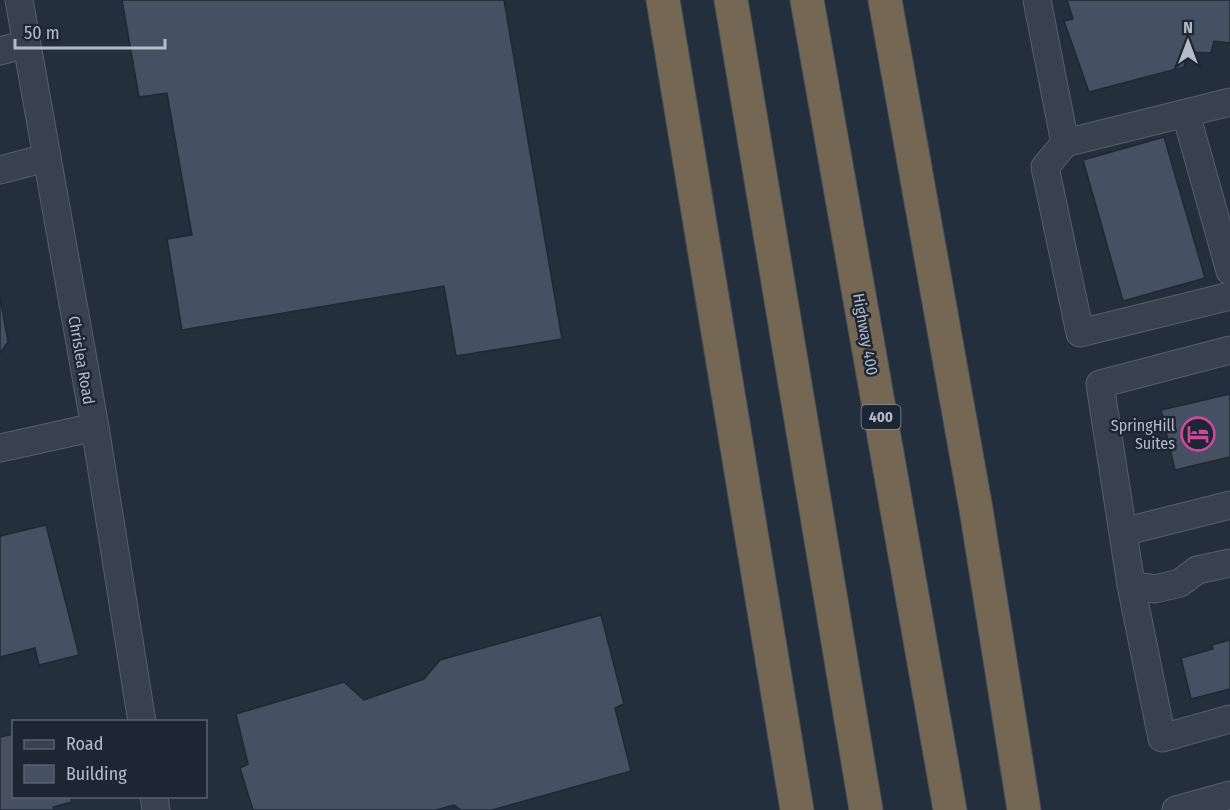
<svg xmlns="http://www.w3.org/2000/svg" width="1230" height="810" font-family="'Fira Sans Condensed',sans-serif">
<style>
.building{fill:#455162;stroke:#1f2835;stroke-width:1.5}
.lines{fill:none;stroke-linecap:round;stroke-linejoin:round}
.minor-casing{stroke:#565f6c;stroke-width:29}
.highway-casing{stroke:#434c59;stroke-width:35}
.minor{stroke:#38414e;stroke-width:27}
.highway{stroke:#746855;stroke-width:33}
.labels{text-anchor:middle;stroke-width:5;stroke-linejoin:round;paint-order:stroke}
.shield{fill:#1d2633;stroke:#878f9c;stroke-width:1.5}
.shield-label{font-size:15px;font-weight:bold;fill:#b4bcc9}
.street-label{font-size:16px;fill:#b4bcc9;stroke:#1d2633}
.poi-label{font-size:16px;fill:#b4bcc9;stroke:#1d2633;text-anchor:end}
</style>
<rect width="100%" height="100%" fill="#242f3e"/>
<path class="building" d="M 122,0 L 504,0 L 562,339 L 456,356 L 444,286 L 182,330 L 167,239 L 192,235 L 167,93 L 139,97 Z
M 1067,0 L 1230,0 L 1230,43 L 1214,41 L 1211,53 L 1187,52 L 1184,67 L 1089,92 L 1064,21 L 1073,19 Z
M 1164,137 L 1205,278 L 1123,301 L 1083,160 Z
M 0,296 L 8,342 L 0,353 Z
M 1230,394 L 1230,457 L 1175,470 L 1161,410 Z
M 46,525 L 79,655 L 39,665 L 35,648 L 0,657 L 0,536 Z
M 601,615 L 624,704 L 615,708 L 631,771 L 492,810 L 461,810 L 454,805 L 436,810 L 253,810 L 240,768 L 248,764 L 236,714 L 344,682 L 364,700 L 424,679 L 440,660 Z
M 1230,640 L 1230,689 L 1191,699 L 1181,658 L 1213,649 L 1212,645 Z
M 14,734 L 14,796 L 70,796 L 72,802 L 53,807 L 54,810 L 0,810 L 0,737 Z"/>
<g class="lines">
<defs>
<path id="minor" d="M 19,0 L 95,427 L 142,722
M 1037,0 L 1065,143
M 0,51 L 26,44
M 1230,102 L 1065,143 L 1045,167 L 1080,333 L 1230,296
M 1186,114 L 1230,271
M 0,170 L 46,158
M 0,448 L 95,427
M 1123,532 L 1230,505
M 1230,563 L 1197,570 L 1180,583 L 1155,589 L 1131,585 L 1162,738 L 1230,719
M 1131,585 L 1100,384 L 1230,350
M 154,796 L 156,810
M 1176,810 L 1230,795"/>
<path id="highway" d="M 663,0 L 797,810
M 731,0 L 866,810
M 807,0 L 950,810
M 885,0 L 976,509 L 1024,810"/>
</defs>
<use href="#minor" class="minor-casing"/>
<use href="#highway" class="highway-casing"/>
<use href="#minor" class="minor"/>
<use href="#highway" class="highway"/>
</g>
<defs>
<symbol id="hotel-ring" viewBox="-11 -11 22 22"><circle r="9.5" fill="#1d2633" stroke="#d1479c" stroke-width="1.5"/><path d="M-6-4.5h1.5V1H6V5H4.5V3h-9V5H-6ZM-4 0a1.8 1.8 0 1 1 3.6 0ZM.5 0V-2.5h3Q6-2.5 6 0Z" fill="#d1479c"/></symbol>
</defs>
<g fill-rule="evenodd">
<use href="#hotel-ring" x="1179" y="415" width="38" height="38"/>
</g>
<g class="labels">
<rect class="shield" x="861.5" y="405" width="39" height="24" rx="4.5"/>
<g class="shield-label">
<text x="881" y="422">400</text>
</g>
<g class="street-label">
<text transform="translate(866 334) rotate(80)" y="6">Highway 400</text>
<text transform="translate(82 360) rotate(80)" y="6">Chrislea Road</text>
</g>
<g class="poi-label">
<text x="1175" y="431">SpringHill<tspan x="1175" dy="18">Suites</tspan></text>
</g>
</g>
<rect x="12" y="720" width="195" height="78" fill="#1d2633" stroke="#59626f" stroke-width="1.5"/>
<rect x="24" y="740" width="30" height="9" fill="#38414e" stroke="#59626f" stroke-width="1.5"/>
<text x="66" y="750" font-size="18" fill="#b4bcc9">Road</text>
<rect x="24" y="765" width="30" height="18" fill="#455162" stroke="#59626f" stroke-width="1.5"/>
<text x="66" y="780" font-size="18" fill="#b4bcc9">Building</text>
<g transform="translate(1188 42)" stroke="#1d2633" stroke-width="4.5" paint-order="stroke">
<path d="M0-4.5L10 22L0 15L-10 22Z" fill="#b4bcc9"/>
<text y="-9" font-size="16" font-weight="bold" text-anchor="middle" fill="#b4bcc9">N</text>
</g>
<path d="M15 39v9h150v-9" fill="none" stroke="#b4bcc9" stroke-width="3"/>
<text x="24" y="39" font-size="18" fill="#b4bcc9" stroke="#1d2633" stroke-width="4.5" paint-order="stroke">50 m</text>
</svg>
